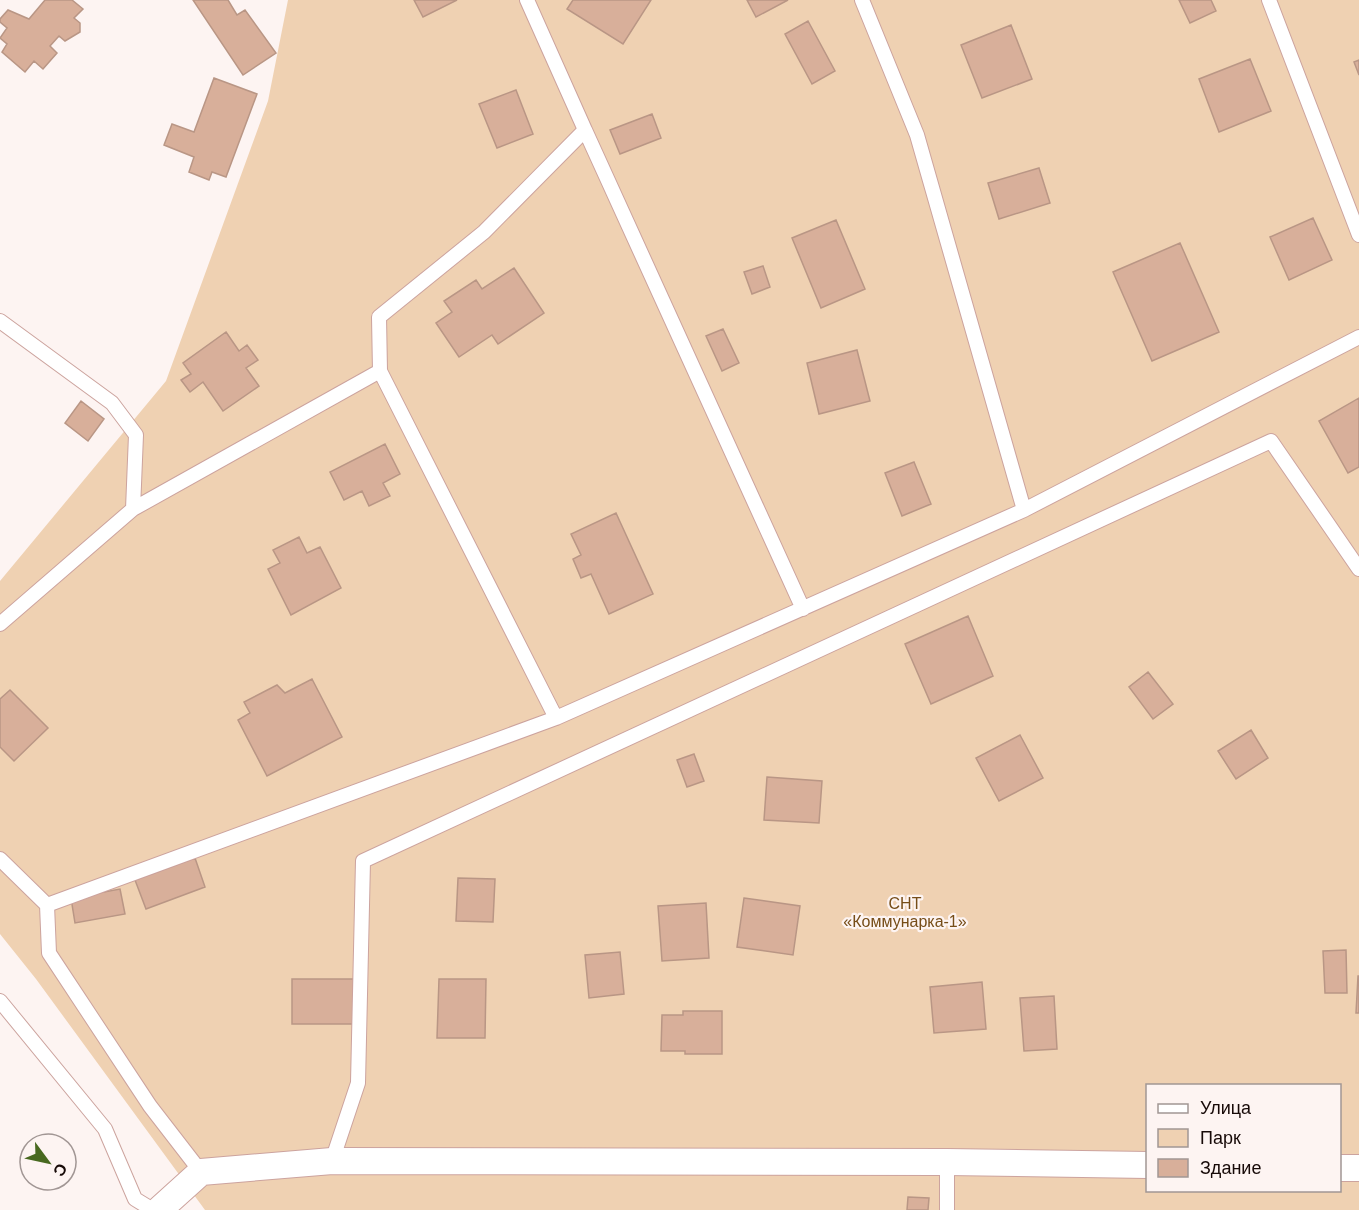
<svg xmlns="http://www.w3.org/2000/svg" width="1359" height="1210" font-family="Helvetica,sans-serif">
<style>
.green{fill:#efd1b2;fill-rule:evenodd}
.building{fill:#d8af9a;stroke:#b99685;stroke-width:1.5}
.lines{fill:none;stroke-linecap:round;stroke-linejoin:round}
.service-casing{stroke:#cca39e;stroke-width:16}
.minor-casing{stroke:#cca39e;stroke-width:28}
.service{stroke:#fff;stroke-width:14}
.minor{stroke:#fff;stroke-width:26}
.labels{text-anchor:middle;stroke-width:4.5;stroke-linejoin:round;paint-order:stroke}
.park-label{font-size:16px;fill:#764d18;stroke:#fdf4f2}
</style>
<rect width="100%" height="100%" fill="#fdf4f2"/>
<path class="green" d="M 288,0 L 1359,0 L 1359,1210 L 205,1210 L 36,979 L 0,934 L 0,581 L 166,381 L 268,101 ZM 1148,1086 L 1340,1086 L 1340,1190 L 1148,1190 Z"/>
<path class="building" d="M 45,0 L 72,0 L 83,9 L 74,18 L 80,23 L 80,32 L 65,41 L 59,36 L 50,46 L 57,53 L 43,69 L 34,61 L 25,72 L 2,52 L 7,44 L 0,38 L 7,28 L 0,22 L 0,19 L 8,10 L 29,19 Z
M 193,0 L 228,0 L 237,15 L 245,10 L 276,53 L 243,75 Z
M 414,0 L 457,0 L 423,17 Z
M 573,0 L 651,0 L 623,44 L 567,9 Z
M 747,0 L 788,0 L 756,17 Z
M 1179,0 L 1211,0 L 1216,11 L 1190,23 Z
M 808,21 L 835,71 L 812,84 L 785,34 Z
M 1011,25 L 1032,79 L 982,98 L 961,45 Z
M 1250,59 L 1271,111 L 1219,132 L 1199,79 Z
M 1359,60 L 1359,75 L 1354,62 Z
M 214,78 L 257,94 L 226,177 L 212,172 L 209,180 L 189,172 L 194,157 L 164,145 L 172,124 L 194,132 Z
M 516,90 L 533,134 L 497,148 L 479,104 Z
M 652,114 L 661,138 L 620,154 L 610,130 Z
M 1039,168 L 1050,203 L 999,219 L 988,183 Z
M 1313,218 L 1332,260 L 1289,280 L 1270,237 Z
M 836,220 L 865,289 L 821,308 L 792,238 Z
M 1180,243 L 1219,332 L 1152,361 L 1113,272 Z
M 763,266 L 770,287 L 752,294 L 744,272 Z
M 514,268 L 544,313 L 498,344 L 492,335 L 459,357 L 436,323 L 452,312 L 444,301 L 476,280 L 482,289 Z
M 723,329 L 739,363 L 722,371 L 706,336 Z
M 226,332 L 239,351 L 247,345 L 258,360 L 246,368 L 259,386 L 223,411 L 203,382 L 190,392 L 181,380 L 191,374 L 183,363 Z
M 857,350 L 870,401 L 819,414 L 807,363 Z
M 1359,398 L 1359,467 L 1348,473 L 1319,421 Z
M 81,401 L 104,419 L 88,441 L 65,423 Z
M 385,444 L 400,474 L 383,483 L 390,496 L 369,506 L 362,491 L 344,500 L 330,472 Z
M 914,462 L 931,504 L 902,516 L 885,473 Z
M 616,513 L 653,594 L 609,614 L 591,574 L 581,578 L 573,559 L 581,555 L 571,534 Z
M 299,537 L 307,553 L 320,547 L 341,588 L 291,615 L 268,569 L 280,563 L 273,550 Z
M 968,616 L 993,676 L 931,704 L 905,644 Z
M 1148,672 L 1173,704 L 1153,719 L 1129,687 Z
M 312,679 L 342,737 L 267,776 L 238,720 L 250,713 L 244,702 L 277,685 L 285,693 Z
M 10,690 L 48,728 L 14,761 L 0,747 L 0,699 Z
M 1251,730 L 1268,758 L 1236,779 L 1218,751 Z
M 1020,735 L 1043,778 L 999,801 L 976,758 Z
M 694,754 L 704,781 L 687,787 L 677,760 Z
M 767,777 L 822,781 L 819,823 L 764,820 Z
M 195,858 L 205,887 L 146,909 L 135,880 Z
M 458,878 L 495,879 L 493,922 L 456,921 Z
M 120,889 L 125,914 L 75,923 L 71,898 Z
M 744,898 L 800,906 L 793,955 L 737,947 Z
M 706,903 L 709,958 L 662,961 L 658,906 Z
M 1346,950 L 1347,993 L 1325,993 L 1323,951 Z
M 620,952 L 624,994 L 589,998 L 585,955 Z
M 1358,976 L 1359,976 L 1359,1013 L 1356,1013 Z
M 292,979 L 355,979 L 354,1024 L 292,1024 Z
M 439,979 L 486,979 L 485,1038 L 437,1038 Z
M 982,982 L 986,1029 L 934,1033 L 930,987 Z
M 1054,996 L 1057,1049 L 1024,1051 L 1020,998 Z
M 683,1011 L 722,1011 L 722,1054 L 685,1054 L 685,1051 L 661,1051 L 662,1015 L 683,1015 Z
M 908,1197 L 929,1198 L 928,1210 L 907,1210 Z"/>
<g class="lines">
<defs>
<path id="service" d="M 862,0 L 917,135 L 1024,510
M 1269,0 L 1359,235
M 585,130 L 803,609
M 0,321 L 112,403 L 136,435 L 133,509
M 380,371 L 556,718
M 0,624 L 133,509 L 380,371 L 379,317 L 484,232 L 585,130 L 527,0
M 0,859 L 47,905
M 0,1001 L 105,1129 L 135,1199 L 153,1210
M 332,1161 L 358,1083 L 363,861 L 1271,441 L 1359,569
M 201,1172 L 150,1106 L 49,953 L 47,905 L 556,718 L 1024,510 L 1359,337
M 947,1210 L 947,1162"/>
<path id="minor" d="M 1340,1168 L 1359,1168
M 159,1210 L 201,1172 L 332,1161 L 947,1162 L 1148,1165"/>
</defs>
<use href="#service" class="service-casing"/>
<use href="#minor" class="minor-casing"/>
<use href="#service" class="service"/>
<use href="#minor" class="minor"/>
</g>
<g class="labels">
<g class="park-label">
<text x="905" y="909">СНТ<tspan x="905" dy="18">«Коммунарка-1»</tspan></text>
</g>
</g>
<rect x="1146" y="1084" width="195" height="108" fill="#fdf4f2" stroke="#a19694" stroke-width="1.5"/>
<rect x="1158" y="1104" width="30" height="9" fill="#ffffff" stroke="#a19694" stroke-width="1.5"/>
<text x="1200" y="1114" font-size="18" fill="#170a08">Улица</text>
<rect x="1158" y="1129" width="30" height="18" fill="#efd1b2" stroke="#a19694" stroke-width="1.5"/>
<text x="1200" y="1144" font-size="18" fill="#170a08">Парк</text>
<rect x="1158" y="1159" width="30" height="18" fill="#d8af9a" stroke="#a19694" stroke-width="1.5"/>
<text x="1200" y="1174" font-size="18" fill="#170a08">Здание</text>
<g transform="translate(48 1162) rotate(123)"><circle r="28" fill="#fdf4f2" stroke="#a19694" stroke-width="1.5"/>
<path d="M0-4.5L10 22L0 15L-10 22Z" fill="#486920"/>
<text y="-9" font-size="16" font-weight="bold" text-anchor="middle" fill="#170a08">С</text>
</g>
</svg>
